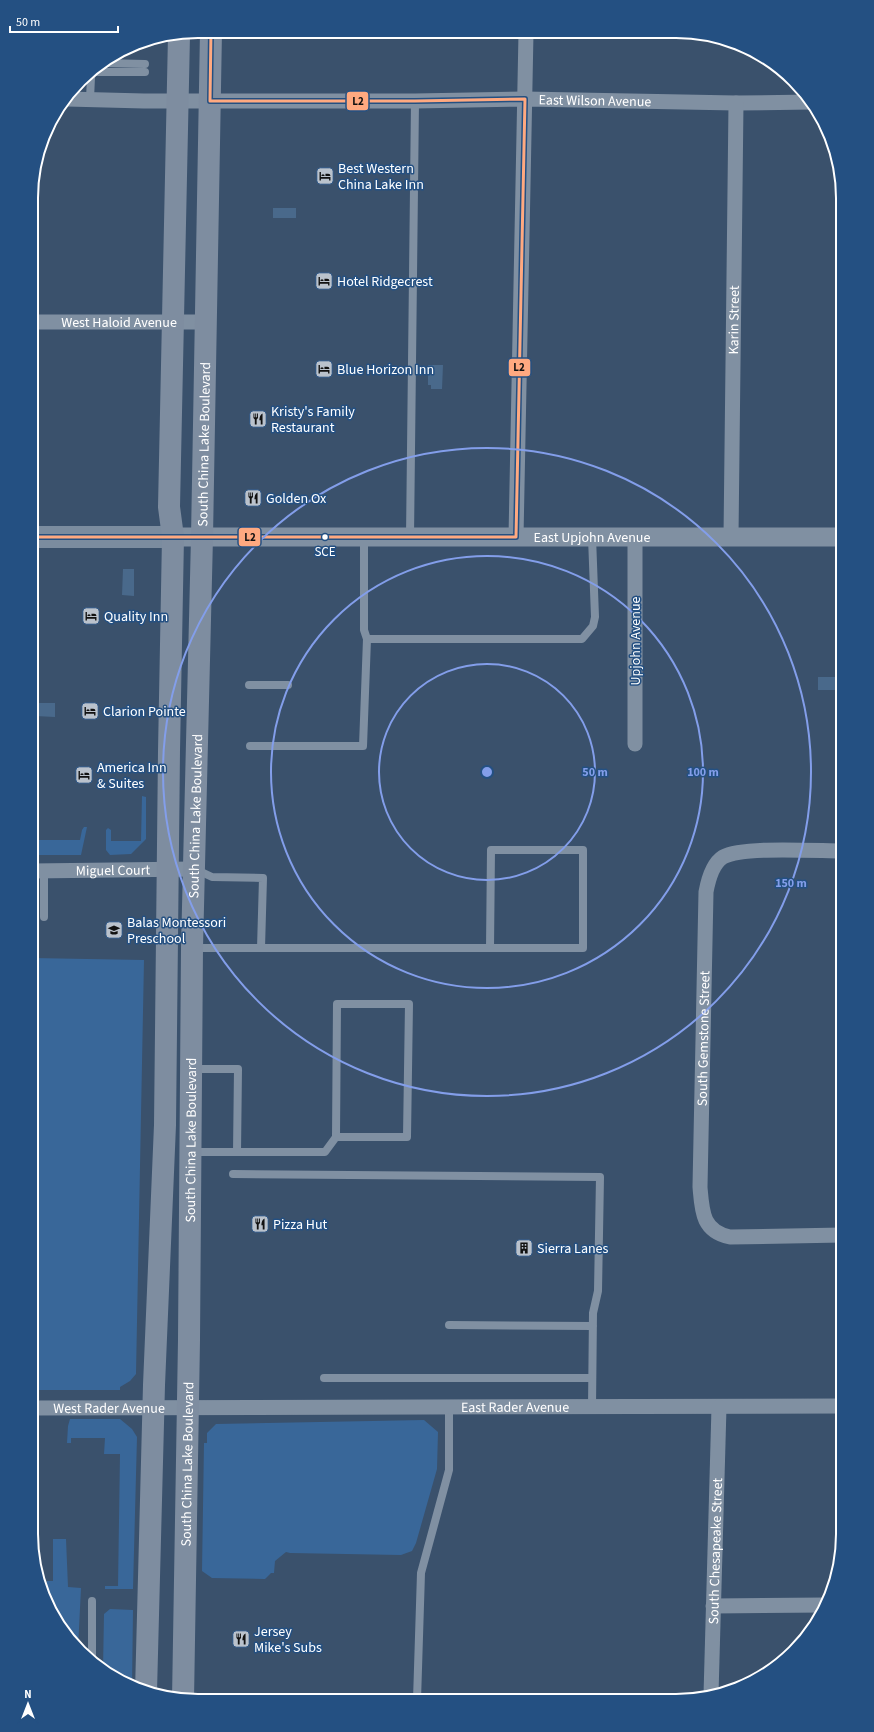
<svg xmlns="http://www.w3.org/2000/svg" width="874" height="1732" font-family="'Source Sans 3',sans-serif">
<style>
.green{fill:#396799}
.water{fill:#49698b}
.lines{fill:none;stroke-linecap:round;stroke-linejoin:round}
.service{stroke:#8090a2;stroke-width:8}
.minor{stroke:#8090a2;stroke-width:15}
.tertiary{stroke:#8090a2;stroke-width:19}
.secondary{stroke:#7b8c9f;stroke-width:22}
.primary{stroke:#7e8da0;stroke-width:22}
.bus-1-casing{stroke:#245082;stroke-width:6}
.bus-1{stroke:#ffa980;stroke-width:3}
.ring{fill:none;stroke:#839eea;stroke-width:2}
.bus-dot{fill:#fff;stroke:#245082;stroke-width:1.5}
.labels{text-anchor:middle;stroke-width:3;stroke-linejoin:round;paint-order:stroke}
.bus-label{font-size:13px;fill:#fff;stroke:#245082}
.street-label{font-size:14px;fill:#fff;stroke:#245082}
.poi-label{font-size:14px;fill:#fff;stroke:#245082;text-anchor:start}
.rim{fill:none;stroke:#fff;stroke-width:2}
.centre{fill:#839eea;stroke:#245082;stroke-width:2}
.ring-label{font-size:12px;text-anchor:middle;font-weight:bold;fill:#839eea;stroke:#245082;stroke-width:3;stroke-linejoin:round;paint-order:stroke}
.line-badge{stroke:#245082;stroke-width:1.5}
.pale-badge-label{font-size:11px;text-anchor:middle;font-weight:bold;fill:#111}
</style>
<rect width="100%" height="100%" fill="#3a516c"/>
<path class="green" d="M 142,796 L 146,797 L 146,839 L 131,854 L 110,855 L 106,850 L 106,830 L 108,828 L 111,830 L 111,841 L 141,841 Z
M 84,827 L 87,827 L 81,855 L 32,855 L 32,840 L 80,840 L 82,830 Z
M 32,958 L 144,960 L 136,1374 L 130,1381 L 120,1387 L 120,1390 L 31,1390 Z
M 70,1419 L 120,1419 L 132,1429 L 137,1437 L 133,1589 L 105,1589 L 105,1586 L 118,1586 L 120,1454 L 104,1454 L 105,1438 L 71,1438 L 71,1443 L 67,1443 L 68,1426 Z
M 424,1420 L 438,1432 L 437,1469 L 416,1543 L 412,1551 L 401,1555 L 290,1553 L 286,1552 L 275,1561 L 274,1573 L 271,1573 L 265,1579 L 212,1578 L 202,1571 L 204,1443 L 207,1443 L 207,1433 L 216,1424 Z
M 53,1539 L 66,1539 L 68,1587 L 81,1588 L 78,1649 L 59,1627 L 46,1601 L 47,1581 L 53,1581 Z
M 110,1609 L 133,1610 L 132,1687 L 103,1669 L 104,1614 Z"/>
<path class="water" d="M 273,208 L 296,208 L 296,218 L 273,218 Z
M 428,365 L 443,365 L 442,389 L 431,389 L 431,385 L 428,385 Z
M 123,569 L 134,569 L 134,596 L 122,595 Z
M 818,677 L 843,677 L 843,690 L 818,690 Z
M 35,703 L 55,703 L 55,717 L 35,716 Z"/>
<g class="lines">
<path class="service" d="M 102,63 L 145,64
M 90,99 L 91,77 L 93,72 L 145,72
M 410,537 L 415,101
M 367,639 L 582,639 L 593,626 L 595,617 L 592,537
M 249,685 L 288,685
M 250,746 L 363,746 L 367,639 L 364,630 L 364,537
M 195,869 L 212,877 L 263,878 L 261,948
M 44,871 L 44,917
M 193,948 C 323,948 453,948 583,948 L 583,850 L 491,850 L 490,948
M 192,1069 L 238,1069 L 237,1152
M 191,1152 L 325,1152 L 336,1137 L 337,1004 L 409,1004 L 407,1137 L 336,1137
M 233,1174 L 600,1177 L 598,1291 L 593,1313 L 592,1407
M 449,1325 L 593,1326
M 324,1378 L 592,1378
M 92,1601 L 92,1662
M 417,1700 L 421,1573 L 449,1470 L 449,1408"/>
<g class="minor">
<path id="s1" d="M 67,99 L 144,101 L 415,101 L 525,99 L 736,103 L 812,102"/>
<path id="s2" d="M 32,322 L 206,322"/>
<path d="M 516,537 L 526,33"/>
<path d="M 635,537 L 635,744"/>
<path id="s3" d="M 731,537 L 736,103"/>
<path id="s4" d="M 32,871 L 193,869"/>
<path id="s5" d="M 843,1235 L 730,1237 C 702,1231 702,1211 700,1187 L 706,892 C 708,881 712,864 723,857 C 743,846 817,851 843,851"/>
<path id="s6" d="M 31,1408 L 843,1406"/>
<path d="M 713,1606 L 826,1605"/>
<path id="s7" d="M 711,1695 L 719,1407"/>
</g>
<path class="tertiary" id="s8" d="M 173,537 L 843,537"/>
<path class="secondary" d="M 32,537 L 173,537"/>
<g class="primary">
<path d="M 146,1692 L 154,1385 L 165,1125 L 169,751 L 173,537 L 169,507 L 179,35"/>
<path id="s9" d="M 183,1700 L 189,1340 L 192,948 L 202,537 L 211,31"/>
</g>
<defs>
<path id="bus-1" d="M 32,537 L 516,537 L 525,99 L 415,101 L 210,101 L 211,31"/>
</defs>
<use href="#bus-1" class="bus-1-casing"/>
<use href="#bus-1" class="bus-1"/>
</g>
<g class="ring">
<circle cx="487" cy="772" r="108"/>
<circle cx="487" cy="772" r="216"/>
<circle cx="487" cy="772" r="324"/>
</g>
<defs>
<symbol id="hotel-square" viewBox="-11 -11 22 22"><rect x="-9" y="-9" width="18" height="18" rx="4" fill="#bac2cc" stroke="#245082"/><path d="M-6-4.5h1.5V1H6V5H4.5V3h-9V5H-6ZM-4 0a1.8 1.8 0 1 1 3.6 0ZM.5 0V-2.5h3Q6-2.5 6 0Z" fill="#111"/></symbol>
<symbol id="restaurant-square" viewBox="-11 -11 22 22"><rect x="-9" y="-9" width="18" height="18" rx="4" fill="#bac2cc" stroke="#245082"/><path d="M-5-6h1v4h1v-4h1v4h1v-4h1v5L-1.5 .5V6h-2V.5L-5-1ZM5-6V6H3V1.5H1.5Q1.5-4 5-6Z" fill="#111"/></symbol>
<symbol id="school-square" viewBox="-11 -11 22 22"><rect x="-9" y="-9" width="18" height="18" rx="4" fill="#bac2cc" stroke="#245082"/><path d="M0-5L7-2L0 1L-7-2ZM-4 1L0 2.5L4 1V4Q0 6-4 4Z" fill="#111"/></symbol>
<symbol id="building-square" viewBox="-11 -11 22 22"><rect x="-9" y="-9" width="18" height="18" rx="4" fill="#bac2cc" stroke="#245082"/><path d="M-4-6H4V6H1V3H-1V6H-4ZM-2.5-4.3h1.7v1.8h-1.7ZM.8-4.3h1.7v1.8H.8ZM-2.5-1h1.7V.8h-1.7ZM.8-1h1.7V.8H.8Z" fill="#111"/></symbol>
</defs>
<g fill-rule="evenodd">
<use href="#hotel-square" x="315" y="166" width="20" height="20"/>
<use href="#hotel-square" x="314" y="271" width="20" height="20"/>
<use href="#hotel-square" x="314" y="359" width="20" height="20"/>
<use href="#restaurant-square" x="248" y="409" width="20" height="20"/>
<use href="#restaurant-square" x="243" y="488" width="20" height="20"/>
<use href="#hotel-square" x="81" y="606" width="20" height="20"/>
<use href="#hotel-square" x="80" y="701" width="20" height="20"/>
<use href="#hotel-square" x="74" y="765" width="20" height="20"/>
<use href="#school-square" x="104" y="920" width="20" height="20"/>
<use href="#restaurant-square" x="250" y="1214" width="20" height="20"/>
<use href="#building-square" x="514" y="1238" width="20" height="20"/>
<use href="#restaurant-square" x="231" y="1629" width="20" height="20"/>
</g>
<circle class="bus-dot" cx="325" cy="537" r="3.5"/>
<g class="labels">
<g class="bus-label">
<text x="325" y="556">SCE</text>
</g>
<g class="street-label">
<text dy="5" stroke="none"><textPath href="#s1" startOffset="528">East Wilson Avenue</textPath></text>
<text dy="5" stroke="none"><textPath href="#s3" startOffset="217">Karin Street</textPath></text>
<text dy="5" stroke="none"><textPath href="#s2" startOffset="87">West Haloid Avenue</textPath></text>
<text dy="5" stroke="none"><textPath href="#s9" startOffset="1256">South China Lake Boulevard</textPath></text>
<text dy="5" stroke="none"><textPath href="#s8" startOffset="419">East Upjohn Avenue</textPath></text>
<text transform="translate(635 641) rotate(-90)" y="5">Upjohn Avenue</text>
<text dy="5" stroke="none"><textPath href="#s9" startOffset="884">South China Lake Boulevard</textPath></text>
<text dy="5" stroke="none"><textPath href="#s4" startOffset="81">Miguel Court</textPath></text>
<text dy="5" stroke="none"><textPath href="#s5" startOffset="326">South Gemstone Street</textPath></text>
<text dy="5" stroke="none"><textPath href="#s9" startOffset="560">South China Lake Boulevard</textPath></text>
<text dy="5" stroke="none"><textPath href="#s6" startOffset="78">West Rader Avenue</textPath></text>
<text dy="5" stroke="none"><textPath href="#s6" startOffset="484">East Rader Avenue</textPath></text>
<text dy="5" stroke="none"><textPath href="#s9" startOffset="236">South China Lake Boulevard</textPath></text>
<text dy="5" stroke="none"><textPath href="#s7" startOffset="144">South Chesapeake Street</textPath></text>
</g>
<g class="poi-label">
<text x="338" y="173">Best Western<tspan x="338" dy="16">China Lake Inn</tspan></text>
<text x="337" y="286">Hotel Ridgecrest</text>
<text x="337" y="374">Blue Horizon Inn</text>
<text x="271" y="416">Kristy's Family<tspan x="271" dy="16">Restaurant</tspan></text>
<text x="266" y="503">Golden Ox</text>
<text x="104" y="621">Quality Inn</text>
<text x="103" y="716">Clarion Pointe</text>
<text x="97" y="772">America Inn<tspan x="97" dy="16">&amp; Suites</tspan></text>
<text x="127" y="927">Balas Montessori<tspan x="127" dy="16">Preschool</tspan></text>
<text x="273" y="1229">Pizza Hut</text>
<text x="537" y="1253">Sierra Lanes</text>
<text x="254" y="1636">Jersey<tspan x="254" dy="16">Mike's Subs</tspan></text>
</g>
</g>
<path d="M0 0H874V1732H0ZM198 38H676A160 160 0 0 1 836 198V1534A160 160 0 0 1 676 1694H198A160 160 0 0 1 38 1534V198A160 160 0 0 1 198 38Z" fill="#245082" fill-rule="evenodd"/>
<path class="rim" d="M198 38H676A160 160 0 0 1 836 198V1534A160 160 0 0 1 676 1694H198A160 160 0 0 1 38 1534V198A160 160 0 0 1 198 38Z"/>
<circle cx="487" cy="772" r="6" class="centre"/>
<g class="ring-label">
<text x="595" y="776">50 m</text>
<text x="703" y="776">100 m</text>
<text x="791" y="887">150 m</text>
</g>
<g class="line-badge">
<rect x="346" y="91" width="23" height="20" rx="4" fill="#ffa980"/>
<rect x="508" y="358" width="23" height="19" rx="4" fill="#ffa980"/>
<rect x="238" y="527" width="23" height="20" rx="4" fill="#ffa980"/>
</g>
<g class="pale-badge-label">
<text x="358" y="105">L2</text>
<text x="519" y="371">L2</text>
<text x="250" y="541">L2</text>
</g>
<g transform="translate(28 1704)" stroke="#245082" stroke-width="3" paint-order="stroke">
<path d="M0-3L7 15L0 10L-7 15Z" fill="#ffffff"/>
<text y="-6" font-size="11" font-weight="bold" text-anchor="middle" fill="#ffffff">N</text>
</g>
<path d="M10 26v6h108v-6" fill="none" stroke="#ffffff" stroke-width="2"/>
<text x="16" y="26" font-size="12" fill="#ffffff" stroke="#245082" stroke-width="3" paint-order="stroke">50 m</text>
</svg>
